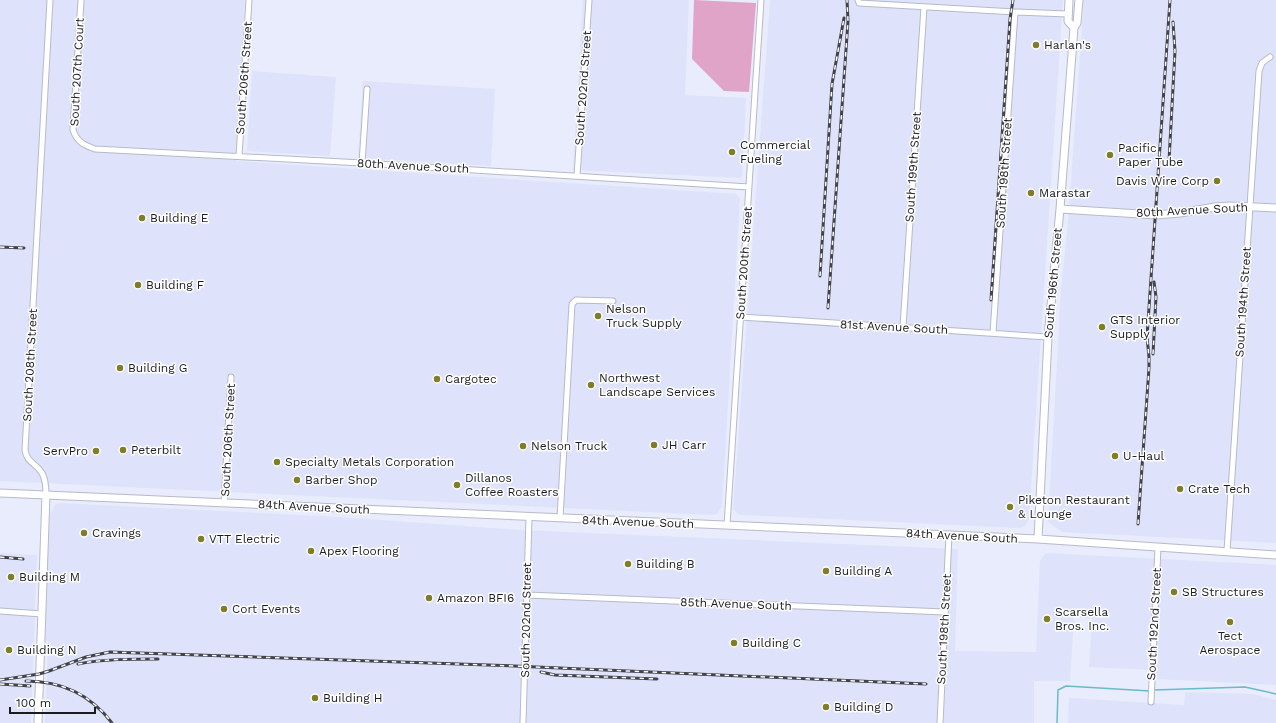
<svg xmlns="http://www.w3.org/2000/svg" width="1276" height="723" font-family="'Work Sans',sans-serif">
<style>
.built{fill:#dee3fb}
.forest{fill:#dfa4c7}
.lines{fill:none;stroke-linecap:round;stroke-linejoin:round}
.stream{stroke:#69bbc9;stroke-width:1.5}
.street-casing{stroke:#b6bac9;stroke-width:7}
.secondary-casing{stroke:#b6bac9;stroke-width:9}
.street{stroke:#fff;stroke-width:5}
.secondary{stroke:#fff;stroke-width:7}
.rail-casing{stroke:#41424a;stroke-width:3}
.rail{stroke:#fff;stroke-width:1.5;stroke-dasharray:4.5;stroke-linecap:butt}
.poi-dot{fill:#7f7e26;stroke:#fff;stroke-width:1.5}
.labels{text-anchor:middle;stroke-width:3;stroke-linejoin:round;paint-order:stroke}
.poi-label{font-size:12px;fill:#1a1b21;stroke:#fff;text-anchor:start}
.street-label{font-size:12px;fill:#1a1b21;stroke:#fff}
</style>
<rect width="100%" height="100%" fill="#e8ecfc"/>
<path class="built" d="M 0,0 L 245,0 L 236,161 L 736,194 L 740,198 L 722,507 L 720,509 L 717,514 L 712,515 L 0,481 Z
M 583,0 L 689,0 L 685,95 L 746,98 L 742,176 L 741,178 L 573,170 Z
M 770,0 L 1063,0 L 1029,519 L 1026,525 L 1020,528 L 744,515 L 738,514 L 733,509 Z
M 1084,0 L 1276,0 L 1276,543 L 1062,532 L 1048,522 L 1061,289 L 1068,222 Z
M 252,71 L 336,77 L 330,156 L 247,151 Z
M 363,81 L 495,89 L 491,166 L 358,158 Z
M 59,503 L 339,517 L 519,530 L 958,549 L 955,651 L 1036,652 L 1040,561 L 1046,553 L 1276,565 L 1276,685 L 1156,679 L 1156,670 L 1089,667 L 1092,619 L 1074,617 L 1070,681 L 1034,681 L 1034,723 L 45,723 L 48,641 L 44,640 L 50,512 L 52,512 L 54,506 Z
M 0,553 L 37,555 L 31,723 L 0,723 Z
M 1185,692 L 1253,694 L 1276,700 L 1276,723 L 1068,723 L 1069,698 L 1184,705 Z"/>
<path class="forest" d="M 694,0 L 756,3 L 749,92 L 724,91 L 692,59 Z"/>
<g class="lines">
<path class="stream" d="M 1154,690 L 1245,687 L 1276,694
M 1057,723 L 1058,690 L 1066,686 L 1150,691"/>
<defs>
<path id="street" d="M 81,0 L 73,130 C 77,142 84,145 95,149 L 362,163 L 749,187
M 858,0 L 859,3 L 1015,12 L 1068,14
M 239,156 L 249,0
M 362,163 L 367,89
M 577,176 L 589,0
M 741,317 L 1048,337
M 903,327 L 924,7
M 993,333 L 1015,12
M 46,495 C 46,488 46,480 42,473 C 36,463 27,463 25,450 L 50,0
M 224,503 L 231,377
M 560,518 L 572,304 L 576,300 L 613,301
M 727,525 L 761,0
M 1227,551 L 1259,71 L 1262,63 L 1270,57
M 527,595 L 945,612
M 0,611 L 42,614
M 1151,702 L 1158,547
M 523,723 L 529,517
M 940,723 L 949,535"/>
<path id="secondary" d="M 1069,0 L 1068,21 L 1074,28
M 1060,209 L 1156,215 L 1180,213 L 1215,207 L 1231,206 L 1276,208
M 0,493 L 1038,539 L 1276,555
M 1038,539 L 1048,337 L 1060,209 L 1074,28 L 1077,23 L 1079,0
M 38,723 L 46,495"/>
</defs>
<use href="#street" class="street-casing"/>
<use href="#secondary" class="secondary-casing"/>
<use href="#street" class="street"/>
<use href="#secondary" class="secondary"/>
<defs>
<path id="rail" d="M 1169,161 L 1175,51 L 1173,22
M 0,247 L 24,248
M 820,276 L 832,84 L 844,18
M 991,300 L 1010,19 L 1013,0
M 828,308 L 848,21 L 847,0
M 1153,354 L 1156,297 L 1154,282
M 1138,524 L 1149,368 L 1149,357 L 1147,337 L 1170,0
M 0,557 L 23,559
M 78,664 C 104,659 131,659 158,659
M 541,672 L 555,675 L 657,679
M 0,680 L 39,674 L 49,671 L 86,657 L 110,652 L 514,666 L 926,684
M 26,681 C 61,681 90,694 112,723
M 0,684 L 30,686"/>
</defs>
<use href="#rail" class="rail-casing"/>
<use href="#rail" class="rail"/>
</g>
<g class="poi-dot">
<circle cx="1036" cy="45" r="4"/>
<circle cx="732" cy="152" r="4"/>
<circle cx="1110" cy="155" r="4"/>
<circle cx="1217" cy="181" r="4"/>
<circle cx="1031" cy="193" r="4"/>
<circle cx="142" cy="218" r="4"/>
<circle cx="138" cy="285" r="4"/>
<circle cx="598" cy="316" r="4"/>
<circle cx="1102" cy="327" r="4"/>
<circle cx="120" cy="368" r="4"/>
<circle cx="437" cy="379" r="4"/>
<circle cx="591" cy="385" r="4"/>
<circle cx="654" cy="445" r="4"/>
<circle cx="523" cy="446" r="4"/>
<circle cx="123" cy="450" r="4"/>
<circle cx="96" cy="451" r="4"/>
<circle cx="1115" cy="456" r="4"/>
<circle cx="277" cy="462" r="4"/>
<circle cx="297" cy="480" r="4"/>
<circle cx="457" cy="485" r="4"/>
<circle cx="1180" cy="489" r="4"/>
<circle cx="1010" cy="507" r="4"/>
<circle cx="84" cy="533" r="4"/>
<circle cx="201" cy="539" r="4"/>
<circle cx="311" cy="551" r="4"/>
<circle cx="628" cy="564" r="4"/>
<circle cx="826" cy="571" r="4"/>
<circle cx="11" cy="577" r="4"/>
<circle cx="1174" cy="592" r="4"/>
<circle cx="429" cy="598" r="4"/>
<circle cx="224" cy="609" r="4"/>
<circle cx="1047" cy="619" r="4"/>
<circle cx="1230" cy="622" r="4"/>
<circle cx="734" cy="643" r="4"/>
<circle cx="9" cy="650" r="4"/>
<circle cx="315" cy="698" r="4"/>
<circle cx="826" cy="707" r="4"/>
</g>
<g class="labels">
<g class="poi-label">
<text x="1044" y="49">Harlan's</text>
<text x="740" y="149">Commercial<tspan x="740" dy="14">Fueling</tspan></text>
<text x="1118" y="152">Pacific<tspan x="1118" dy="14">Paper Tube</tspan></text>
<text x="1209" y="185" text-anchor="end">Davis Wire Corp</text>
<text x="1039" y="197">Marastar</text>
<text x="150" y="222">Building E</text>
<text x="146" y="289">Building F</text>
<text x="606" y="313">Nelson<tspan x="606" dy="14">Truck Supply</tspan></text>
<text x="1110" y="324">GTS Interior<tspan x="1110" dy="14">Supply</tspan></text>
<text x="128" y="372">Building G</text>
<text x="599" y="382">Northwest<tspan x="599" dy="14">Landscape Services</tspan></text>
<text x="445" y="383">Cargotec</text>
<text x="662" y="449">JH Carr</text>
<text x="531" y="450">Nelson Truck</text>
<text x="131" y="454">Peterbilt</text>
<text x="88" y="455" text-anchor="end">ServPro</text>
<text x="1123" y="460">U-Haul</text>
<text x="285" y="466">Specialty Metals Corporation</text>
<text x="465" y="482">Dillanos<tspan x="465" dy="14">Coffee Roasters</tspan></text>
<text x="305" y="484">Barber Shop</text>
<text x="1188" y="493">Crate Tech</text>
<text x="1018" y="504">Piketon Restaurant<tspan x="1018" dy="14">&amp; Lounge</tspan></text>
<text x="92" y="537">Cravings</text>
<text x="209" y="543">VTT Electric</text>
<text x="319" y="555">Apex Flooring</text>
<text x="636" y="568">Building B</text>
<text x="834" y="575">Building A</text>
<text x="19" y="581">Building M</text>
<text x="1182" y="596">SB Structures</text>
<text x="437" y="602">Amazon BFI6</text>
<text x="232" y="613">Cort Events</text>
<text x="1055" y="616">Scarsella<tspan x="1055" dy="14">Bros. Inc.</tspan></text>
<text x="1230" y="640" text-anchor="middle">Tect<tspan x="1230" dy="14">Aerospace</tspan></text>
<text x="742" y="647">Building C</text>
<text x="17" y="654">Building N</text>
<text x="323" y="702">Building H</text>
<text x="834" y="711">Building D</text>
</g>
<g class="street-label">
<text transform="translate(77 72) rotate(-87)" y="4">South 207th Court</text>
<text transform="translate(244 78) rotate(-86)" y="4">South 206th Street</text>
<text transform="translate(583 88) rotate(-86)" y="4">South 202nd Street</text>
<text transform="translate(413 166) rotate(3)" y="4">80th Avenue South</text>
<text transform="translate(913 167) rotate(-86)" y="4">South 199th Street</text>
<text transform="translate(1004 173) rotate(-86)" y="4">South 198th Street</text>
<text transform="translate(1192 210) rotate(-3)" y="4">80th Avenue South</text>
<text transform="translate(744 263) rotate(-86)" y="4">South 200th Street</text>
<text transform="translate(1053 283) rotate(-85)" y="4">South 196th Street</text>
<text transform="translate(1243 302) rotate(-86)" y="4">South 194th Street</text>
<text transform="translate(894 327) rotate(3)" y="4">81st Avenue South</text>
<text transform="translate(30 365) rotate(-87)" y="4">South 208th Street</text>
<text transform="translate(228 440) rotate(-87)" y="4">South 206th Street</text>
<text transform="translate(314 507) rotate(3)" y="4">84th Avenue South</text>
<text transform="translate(638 522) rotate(2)" y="4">84th Avenue South</text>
<text transform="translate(962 536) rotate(3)" y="4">84th Avenue South</text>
<text transform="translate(736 604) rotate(2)" y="4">85th Avenue South</text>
<text transform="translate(526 620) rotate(-89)" y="4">South 202nd Street</text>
<text transform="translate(1154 624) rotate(-87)" y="4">South 192nd Street</text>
<text transform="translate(944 629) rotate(-87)" y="4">South 198th Street</text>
</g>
</g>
<path d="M10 707v6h85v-6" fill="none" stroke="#1a1b21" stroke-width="2"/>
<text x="16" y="707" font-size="12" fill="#1a1b21" stroke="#ffffff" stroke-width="3" paint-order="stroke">100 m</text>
</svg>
